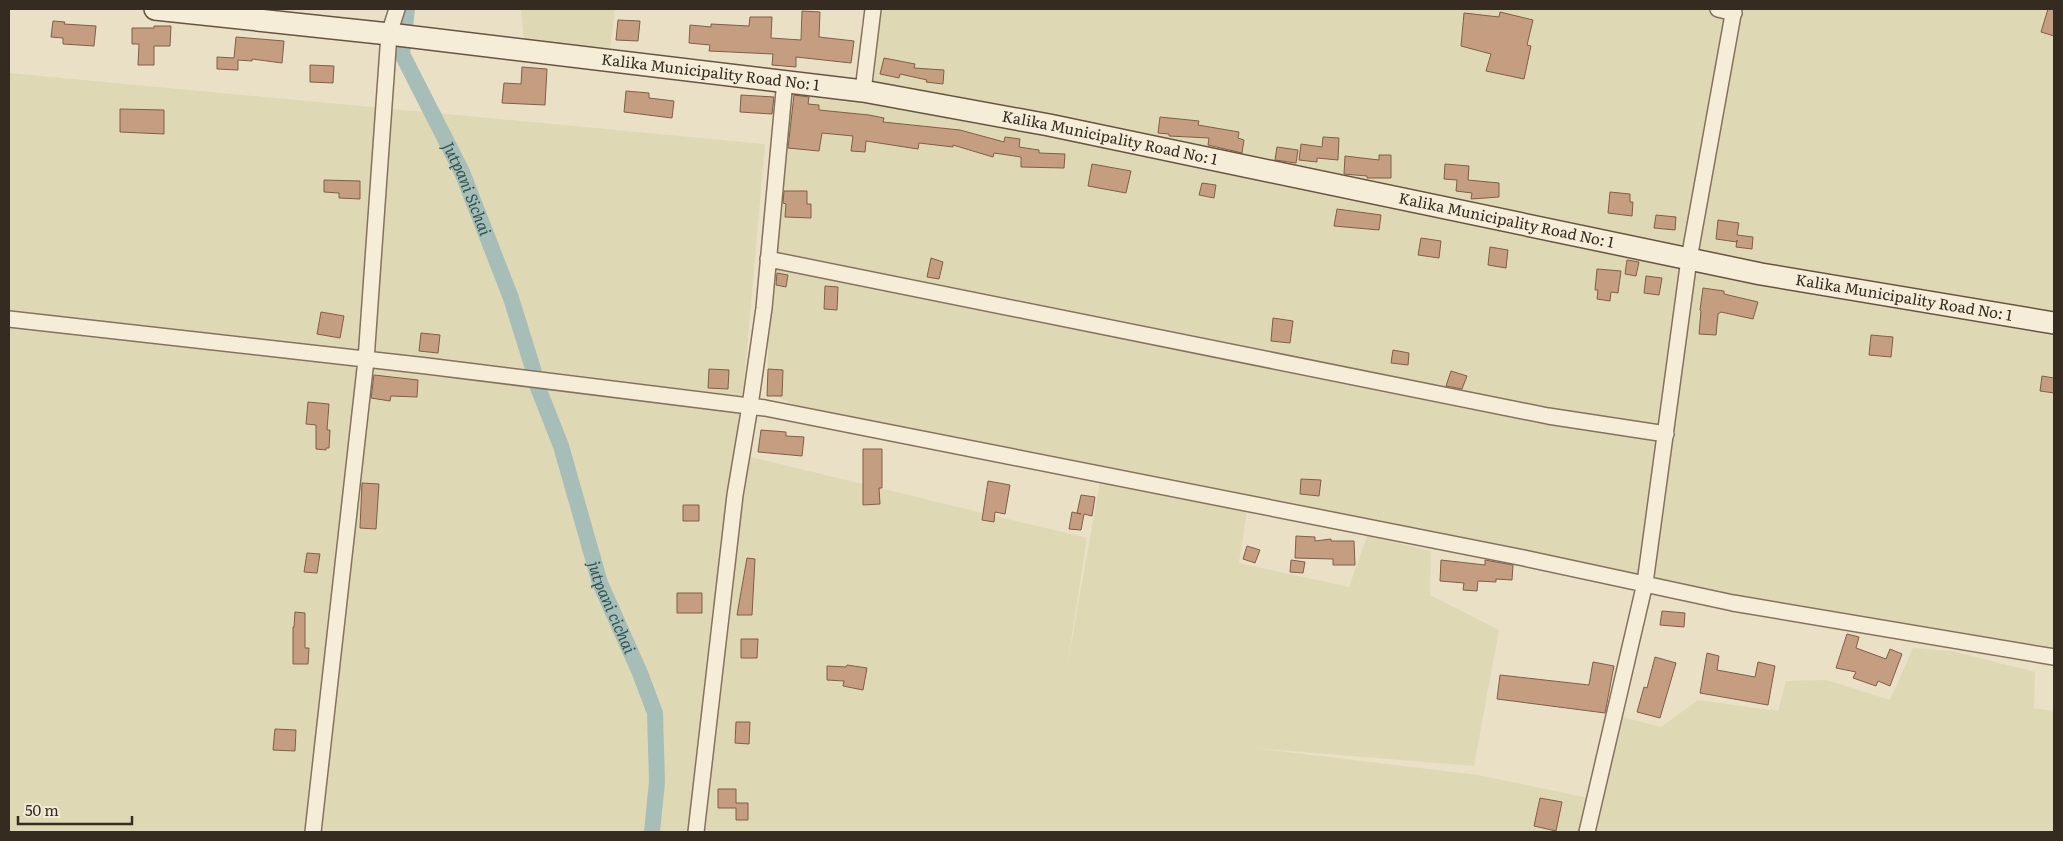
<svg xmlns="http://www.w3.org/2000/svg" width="2063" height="841" font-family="Literata,serif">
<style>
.farmland{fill:#dfd8b5}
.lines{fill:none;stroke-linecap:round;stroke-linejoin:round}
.canal{stroke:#a7beb8;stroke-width:16}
.building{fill:#c59d80;stroke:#815e46}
.street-casing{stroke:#84725e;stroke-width:18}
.secondary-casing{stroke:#665441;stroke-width:24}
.street{stroke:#f6edd9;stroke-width:15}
.secondary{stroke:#f6edd9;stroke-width:21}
.labels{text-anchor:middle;stroke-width:4.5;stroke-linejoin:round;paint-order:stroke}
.street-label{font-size:15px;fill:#362b20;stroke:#f2ead5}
.water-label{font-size:16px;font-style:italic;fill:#315452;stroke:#f2ead5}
</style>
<rect width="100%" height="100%" fill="#eae0c6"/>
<path class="farmland" d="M 521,9 L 615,9 L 610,49 L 524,41 Z
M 873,9 L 2054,9 L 2054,657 L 1524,558 L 795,405 L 768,393 L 768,259 L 785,80 L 862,91 Z
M 9,73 L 765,144 L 738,454 L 1087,538 L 1066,673 L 1100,481 L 1247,511 L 1239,563 L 1349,587 L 1367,536 L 1431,551 L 1430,595 L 1499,630 L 1474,766 L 1254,748 L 1478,775 L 1588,798 L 1623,717 L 1661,727 L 1698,700 L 1778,711 L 1786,681 L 1826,680 L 1890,700 L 1913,648 L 1952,651 L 2035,672 L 2034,708 L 2054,711 L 2054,832 L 9,832 Z"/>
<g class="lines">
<g class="canal">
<path id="s1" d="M 407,9 L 402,54 L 462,172 L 511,298 L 534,372"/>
<path id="s2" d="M 537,385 L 561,446 L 600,583 L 640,673 L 655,713 L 657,782 L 652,832"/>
</g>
</g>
<path class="building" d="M 2048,9 L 2054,9 L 2054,36 L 2041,32 Z
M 802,11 L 820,12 L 819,37 L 854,41 L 851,63 L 796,57 L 796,67 L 772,65 L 773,54 L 709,51 L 710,45 L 689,43 L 690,25 L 711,27 L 711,24 L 749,26 L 750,17 L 772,17 L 771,38 L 801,40 Z
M 1500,12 L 1533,20 L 1527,45 L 1531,46 L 1524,79 L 1486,71 L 1491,54 L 1461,46 L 1464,13 L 1499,17 Z
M 618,20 L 640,21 L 638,41 L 616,40 Z
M 53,21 L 65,22 L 64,24 L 96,26 L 94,46 L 63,44 L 63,38 L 51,37 Z
M 154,26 L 171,26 L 170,46 L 154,46 L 154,65 L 138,65 L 139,44 L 132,44 L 132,28 L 154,28 Z
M 236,37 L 284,41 L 282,63 L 252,59 L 252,61 L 238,60 L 238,70 L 217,69 L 217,57 L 234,58 Z
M 884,58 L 915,64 L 914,68 L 944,70 L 943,84 L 926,82 L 927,80 L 900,74 L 899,78 L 880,74 Z
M 310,65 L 334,66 L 333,83 L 310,82 Z
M 522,67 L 547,69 L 545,105 L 502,103 L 504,83 L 521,84 Z
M 626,91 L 649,93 L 649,98 L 674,101 L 672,118 L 624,112 Z
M 741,95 L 774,97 L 772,114 L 740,112 Z
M 794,95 L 809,97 L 808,104 L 819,105 L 819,110 L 869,115 L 884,118 L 883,122 L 960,130 L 1004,142 L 1005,137 L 1020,139 L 1019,147 L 1039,150 L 1039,153 L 1065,154 L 1064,168 L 1021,167 L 1021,157 L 994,153 L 993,157 L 953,145 L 953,147 L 919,143 L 918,149 L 866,141 L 865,152 L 851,151 L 853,136 L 822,133 L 819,151 L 788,148 Z
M 120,109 L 164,110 L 164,134 L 120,132 Z
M 1160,117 L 1199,121 L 1198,125 L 1239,132 L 1238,138 L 1244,140 L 1242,153 L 1208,145 L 1209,138 L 1169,136 L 1169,134 L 1158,133 Z
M 1323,137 L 1339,138 L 1338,160 L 1317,158 L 1317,162 L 1299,160 L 1301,144 L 1322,147 Z
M 1277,147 L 1298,150 L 1296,163 L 1275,160 Z
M 1379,155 L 1391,155 L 1391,178 L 1367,178 L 1367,176 L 1344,174 L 1345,156 L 1379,160 Z
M 1092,164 L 1131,171 L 1126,193 L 1088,186 Z
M 1445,164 L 1469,166 L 1468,180 L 1499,183 L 1499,197 L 1471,199 L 1472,193 L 1456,191 L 1457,180 L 1444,179 Z
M 324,180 L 360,181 L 360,199 L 339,198 L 339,193 L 324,192 Z
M 1202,183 L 1216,185 L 1214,198 L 1199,195 Z
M 784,191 L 807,191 L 807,204 L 811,204 L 811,218 L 785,217 L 786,204 L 783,203 Z
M 1610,192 L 1630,194 L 1630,202 L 1633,202 L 1632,216 L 1608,213 Z
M 1337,209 L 1381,215 L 1379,230 L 1334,226 Z
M 1656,215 L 1676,217 L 1675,230 L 1654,228 Z
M 1718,220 L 1739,223 L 1737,235 L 1753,237 L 1752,249 L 1736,247 L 1737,240 L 1737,242 L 1716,239 Z
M 1421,238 L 1441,241 L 1439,258 L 1418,255 Z
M 1490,247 L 1508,250 L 1506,268 L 1488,265 Z
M 931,258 L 943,262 L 939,279 L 927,277 Z
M 1627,260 L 1639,262 L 1636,276 L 1625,274 Z
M 1597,269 L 1621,271 L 1618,293 L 1611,292 L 1610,301 L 1597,299 L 1598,290 L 1595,290 Z
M 777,273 L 788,275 L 786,287 L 776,285 Z
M 1646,276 L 1662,278 L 1659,295 L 1644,293 Z
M 825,286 L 838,287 L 837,310 L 824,309 Z
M 1703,288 L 1724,291 L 1724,294 L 1758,302 L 1753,319 L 1721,312 L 1718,314 L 1716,335 L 1699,334 L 1701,311 L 1700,310 Z
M 321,312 L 344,316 L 340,338 L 317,334 Z
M 1273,318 L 1293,321 L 1290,343 L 1271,341 Z
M 421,333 L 440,335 L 438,353 L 419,351 Z
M 1871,335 L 1893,337 L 1891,357 L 1869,355 Z
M 1393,350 L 1409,353 L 1408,365 L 1391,363 Z
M 709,369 L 729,370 L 728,389 L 708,388 Z
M 768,369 L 783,370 L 782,396 L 767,396 Z
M 1451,371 L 1467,376 L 1462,389 L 1446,386 Z
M 374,375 L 418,380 L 417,397 L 391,396 L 390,401 L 371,398 Z
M 2042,376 L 2054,378 L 2054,393 L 2040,391 Z
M 308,402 L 329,404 L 327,430 L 330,430 L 329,448 L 326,448 L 326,450 L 316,449 L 316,425 L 306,424 Z
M 761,430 L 786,432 L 786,436 L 804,437 L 802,456 L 758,452 Z
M 863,449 L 882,449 L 882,488 L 879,488 L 880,504 L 863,505 Z
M 1301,479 L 1321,480 L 1319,496 L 1300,494 Z
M 988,481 L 1010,485 L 1005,514 L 995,512 L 994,522 L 982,520 Z
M 362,483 L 379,484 L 376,529 L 360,528 Z
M 1081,495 L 1095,497 L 1092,516 L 1084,514 L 1081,530 L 1069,529 L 1072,512 L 1081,514 L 1077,513 Z
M 683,505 L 699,505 L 699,521 L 683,521 Z
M 1296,536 L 1315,537 L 1315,541 L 1331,539 L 1331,541 L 1354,541 L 1355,565 L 1333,565 L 1333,559 L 1295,558 Z
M 1247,546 L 1260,550 L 1255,563 L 1243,559 Z
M 307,553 L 320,554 L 317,573 L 304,572 Z
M 747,558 L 755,559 L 752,615 L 737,615 Z
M 1291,560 L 1305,562 L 1303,573 L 1290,572 Z
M 1441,560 L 1485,565 L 1485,560 L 1513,565 L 1512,580 L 1496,579 L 1496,582 L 1478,581 L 1477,591 L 1463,590 L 1464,583 L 1440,581 Z
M 677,593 L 702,593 L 702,613 L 677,613 Z
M 1662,611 L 1685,613 L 1684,627 L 1660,625 Z
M 295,612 L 305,613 L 305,648 L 309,648 L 308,664 L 293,664 L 293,627 L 294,627 Z
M 1847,634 L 1859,637 L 1856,648 L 1886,659 L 1890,649 L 1902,654 L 1890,686 L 1878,681 L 1876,686 L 1853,678 L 1856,672 L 1836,668 Z
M 741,639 L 758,639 L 757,658 L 741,658 Z
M 1707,653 L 1719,656 L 1717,670 L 1755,677 L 1758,662 L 1775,666 L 1768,705 L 1700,693 Z
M 1655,657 L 1676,663 L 1660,718 L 1637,712 L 1644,687 L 1647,688 Z
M 1593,662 L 1614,666 L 1605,713 L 1497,699 L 1500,675 L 1589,685 Z
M 847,665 L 867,668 L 863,690 L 843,686 L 844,681 L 827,680 L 827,666 L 846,667 Z
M 736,722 L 750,722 L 749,744 L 735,743 Z
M 275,729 L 296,730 L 295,751 L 273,750 Z
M 718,789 L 736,789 L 736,803 L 748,803 L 748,820 L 736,820 L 736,808 L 718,808 Z
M 1540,798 L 1562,802 L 1556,831 L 1534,826 Z"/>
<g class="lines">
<defs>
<path id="street" d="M 1718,9 L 1734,13
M 863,91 L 873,9
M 768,259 L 1548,416 L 1666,434
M 9,319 L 427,366 L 765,408 L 1524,558 L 1733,603 L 2054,657
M 313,832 L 366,360 L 389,34 L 397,9
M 696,832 L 735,495 L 750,406 L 764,308 L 785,80
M 1587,832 L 1645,583 L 1689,259 L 1734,9"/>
<g id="secondary">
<path id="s3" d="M 155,9 L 389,34 L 863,91 L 1049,125 L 1761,274 L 2054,323"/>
</g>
</defs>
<use href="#street" class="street-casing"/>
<use href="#secondary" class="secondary-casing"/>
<use href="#street" class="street"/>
<use href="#secondary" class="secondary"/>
</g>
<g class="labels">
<g class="street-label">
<text dy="5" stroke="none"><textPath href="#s3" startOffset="559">Kalika Municipality Road No: 1</textPath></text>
<text dy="5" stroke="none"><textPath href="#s3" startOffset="964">Kalika Municipality Road No: 1</textPath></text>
<text dy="5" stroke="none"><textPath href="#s3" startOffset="1369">Kalika Municipality Road No: 1</textPath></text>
<text dy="5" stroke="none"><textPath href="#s3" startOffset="1774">Kalika Municipality Road No: 1</textPath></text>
</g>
<g class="water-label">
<text dy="6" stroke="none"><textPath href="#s1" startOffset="195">Jutpani Sichai</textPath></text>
<text dy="6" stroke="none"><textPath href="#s2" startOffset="235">jutpani cichai</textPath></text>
</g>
</g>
<rect width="2063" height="841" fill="none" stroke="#362b20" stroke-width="20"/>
<path d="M18 816v8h114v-8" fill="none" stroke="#362b20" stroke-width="2.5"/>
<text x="25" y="816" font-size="15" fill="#362b20" stroke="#f2ead5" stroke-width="4" paint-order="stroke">50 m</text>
</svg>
